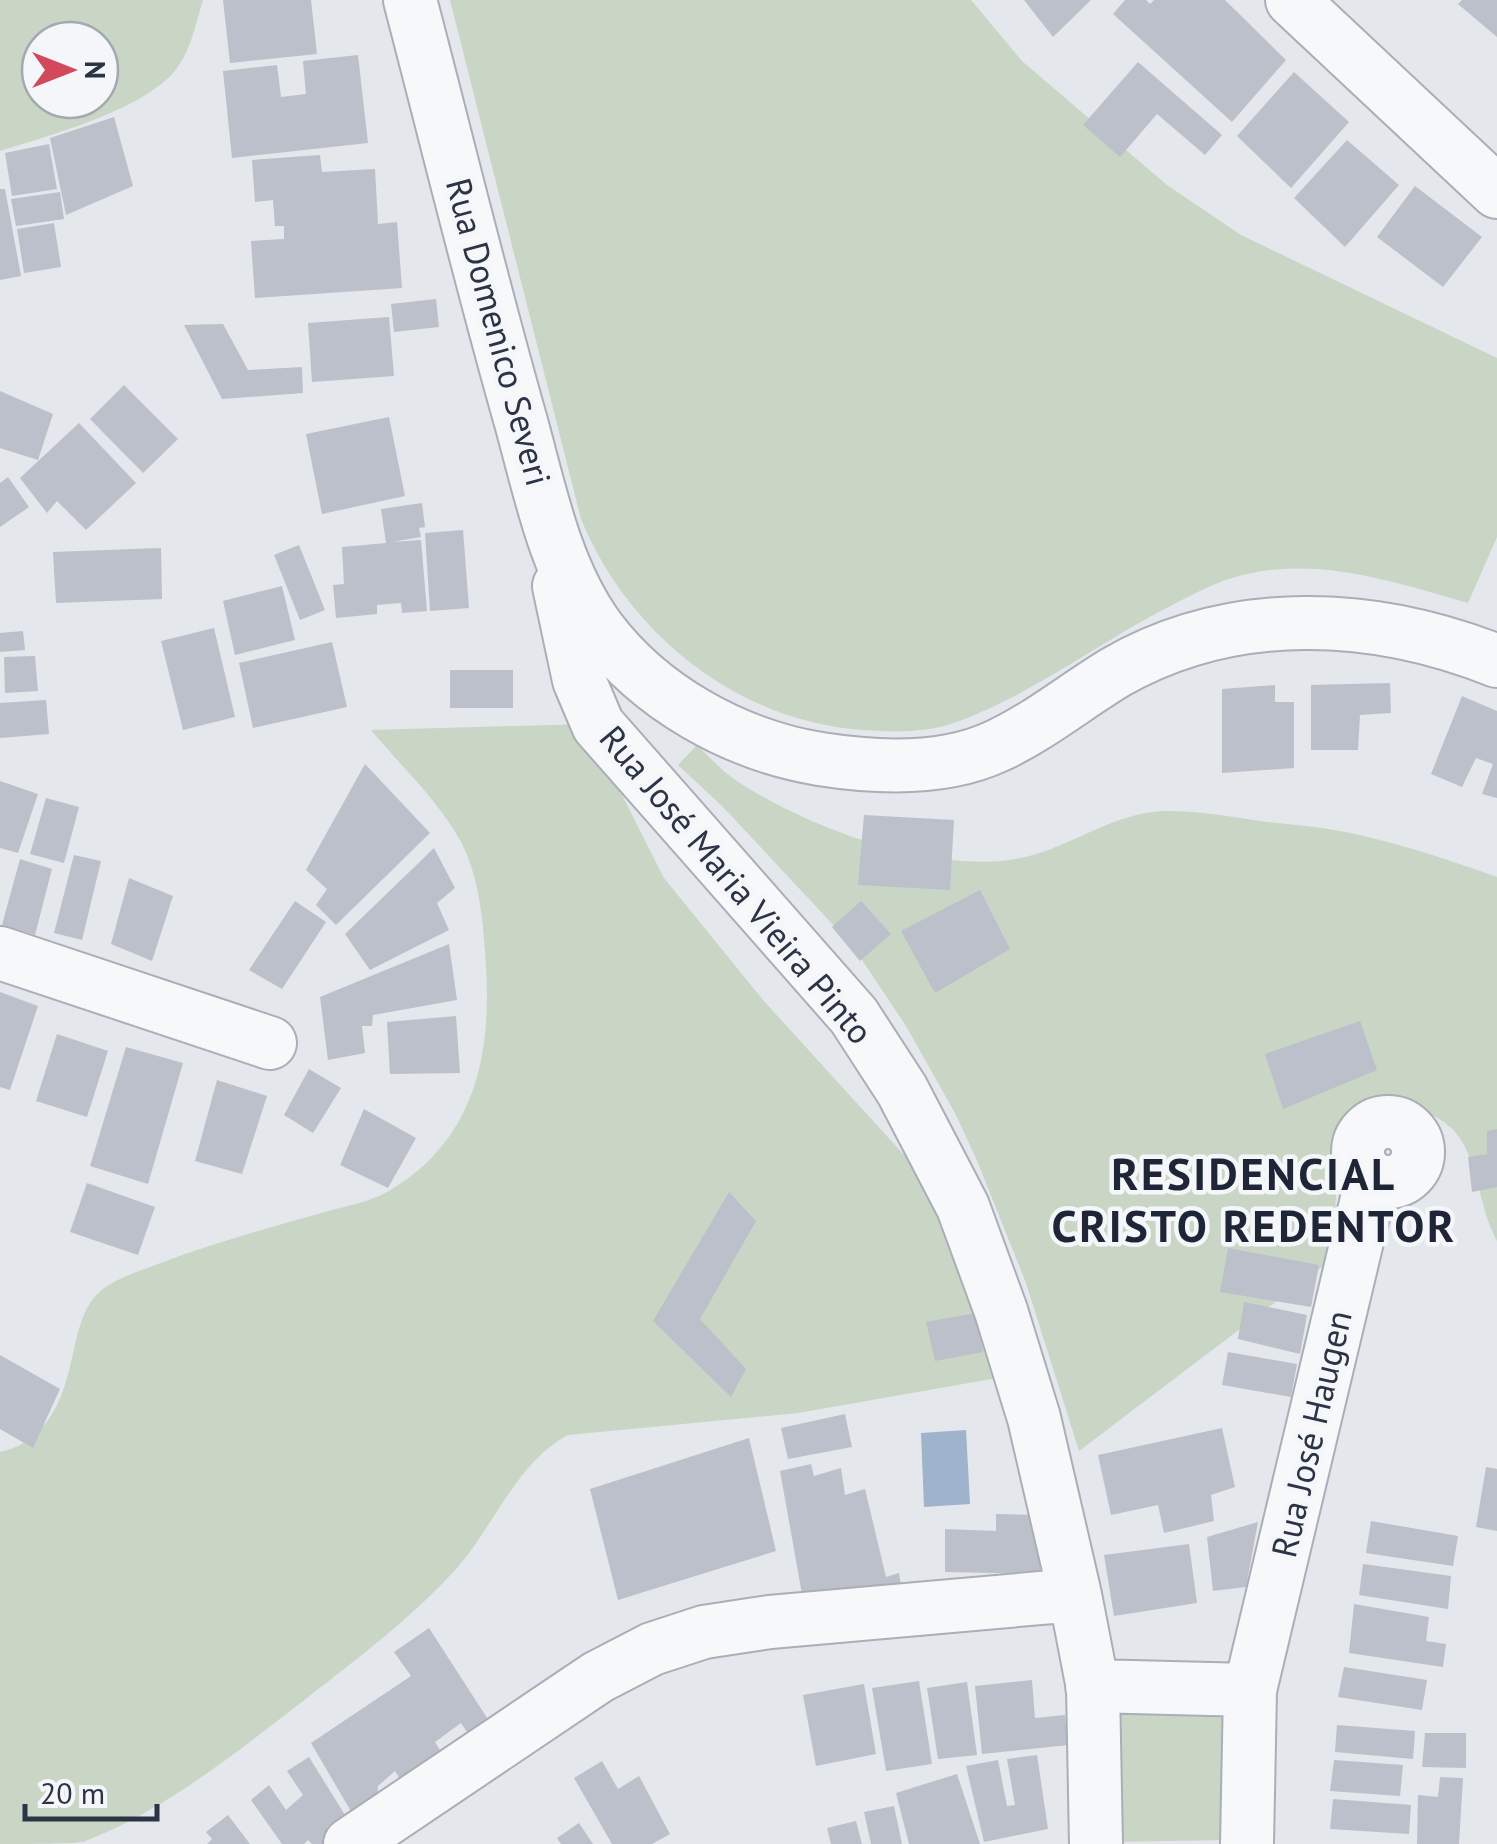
<svg xmlns="http://www.w3.org/2000/svg" width="1497" height="1844" font-family="'PT Sans',sans-serif">
<style>
.green{fill:#c9d6c5;fill-rule:evenodd}
.water{fill:#9fb4cc}
.building{fill:#bbc0ca}
.lines{fill:none;stroke-linecap:round;stroke-linejoin:round}
.minor-casing{stroke:#a9aeb7;stroke-width:56}
.minor{stroke:#f7f8fa;stroke-width:52}
.labels{text-anchor:middle;stroke-width:9;stroke-linejoin:round;paint-order:stroke}
.street-label{font-size:35px;fill:#2b3445;stroke:#f4f6f9}
.district-label{font-size:45px;font-weight:bold;letter-spacing:2.5px;fill:#1d2536;stroke:#f4f6f9}
</style>
<rect width="100%" height="100%" fill="#e4e7ec"/>
<path class="green" d="M 0,0 L 203,0 C 196,22 192,46 179,65 C 152,108 48,136 0,151 ZM 40,40 L 100,40 L 100,100 L 40,100 Z
M 450,0 L 971,0 L 1022,61 L 1167,185 L 1241,235 L 1497,358 L 1497,537 L 1468,603 C 1398,583 1325,558 1252,573 C 1224,578 1199,591 1174,604 C 1101,641 1032,695 954,723 C 926,733 892,732 864,730 C 738,722 628,634 581,519 Z
M 586,724 L 664,878 L 763,1000 L 946,1201 L 1003,1377 L 798,1413 L 568,1435 C 517,1462 494,1526 457,1568 C 413,1617 358,1658 307,1698 C 238,1751 165,1811 83,1842 C 64,1844 22,1844 0,1844 L 0,1452 C 17,1448 26,1443 39,1431 C 82,1387 65,1318 103,1289 C 119,1277 140,1271 158,1264 C 213,1243 268,1228 325,1212 C 346,1206 370,1202 389,1191 C 479,1138 493,1047 485,953 C 483,916 478,875 461,842 C 439,801 400,765 371,730 Z
M 697,745 C 711,759 726,775 743,785 C 814,830 941,877 1025,857 C 1073,846 1111,814 1162,811 C 1194,810 1228,816 1260,821 C 1283,824 1306,825 1328,829 C 1385,838 1443,858 1497,877 L 1497,1241 C 1480,1210 1478,1166 1461,1140 C 1449,1120 1426,1111 1404,1105 C 1384,1100 1361,1103 1351,1123 C 1333,1159 1337,1220 1331,1260 L 1079,1451 L 1026,1283 L 978,1163 L 956,1115 L 906,1026 L 852,945 L 723,807 L 678,765 Z
M 1228,1700 L 1230,1840 L 1107,1842 L 1104,1702 Z"/>
<path class="water" d="M 966,1430 L 970,1504 L 924,1507 L 921,1433 Z"/>
<path class="building" d="M 223,0 L 311,0 L 317,54 L 230,63 Z
M 1024,0 L 1091,0 L 1053,37 Z
M 1125,0 L 1146,0 L 1150,4 L 1154,0 L 1225,0 L 1286,60 L 1232,122 L 1113,14 Z
M 1462,0 L 1497,0 L 1497,37 L 1458,4 Z
M 358,55 L 368,143 L 232,158 L 223,71 L 277,65 L 281,97 L 306,94 L 303,61 Z
M 1138,62 L 1222,135 L 1205,155 L 1157,114 L 1120,157 L 1083,125 Z
M 1294,72 L 1349,122 L 1291,188 L 1237,136 Z
M 114,117 L 133,186 L 66,215 L 50,138 Z
M 1347,140 L 1399,185 L 1345,247 L 1294,198 Z
M 49,144 L 57,189 L 12,196 L 5,153 Z
M 320,155 L 322,172 L 375,169 L 378,224 L 397,222 L 402,288 L 255,298 L 251,241 L 284,239 L 284,226 L 275,226 L 273,200 L 255,202 L 252,160 Z
M 1415,186 L 1482,237 L 1443,287 L 1377,237 Z
M 0,189 L 5,189 L 21,276 L 0,280 Z
M 60,192 L 64,219 L 16,226 L 11,199 Z
M 54,223 L 61,267 L 24,273 L 17,229 Z
M 436,299 L 439,327 L 394,332 L 391,304 Z
M 389,317 L 394,376 L 312,382 L 308,323 Z
M 223,324 L 248,370 L 302,367 L 303,393 L 222,399 L 184,325 Z
M 124,385 L 178,439 L 143,473 L 90,419 Z
M 0,391 L 53,414 L 38,460 L 0,448 Z
M 389,417 L 405,496 L 322,514 L 306,434 Z
M 79,423 L 136,483 L 86,530 L 57,501 L 47,513 L 20,478 Z
M 8,477 L 29,507 L 0,527 L 0,483 Z
M 422,503 L 425,527 L 419,528 L 421,537 L 392,542 L 421,540 L 427,611 L 402,613 L 401,603 L 377,605 L 377,614 L 336,618 L 333,585 L 344,584 L 342,547 L 386,543 L 381,509 Z
M 463,530 L 469,608 L 430,611 L 425,533 Z
M 299,545 L 325,610 L 300,620 L 274,555 Z
M 161,548 L 162,599 L 56,603 L 53,552 Z
M 282,586 L 295,640 L 235,655 L 223,601 Z
M 214,628 L 235,717 L 183,730 L 161,641 Z
M 23,631 L 25,650 L 0,652 L 0,633 Z
M 332,642 L 347,707 L 253,728 L 239,663 Z
M 35,656 L 38,691 L 5,693 L 4,657 Z
M 450,670 L 513,670 L 513,708 L 450,708 Z
M 1390,683 L 1391,713 L 1360,715 L 1358,750 L 1311,750 L 1311,685 Z
M 1275,685 L 1275,702 L 1294,702 L 1294,768 L 1222,773 L 1222,689 Z
M 1462,696 L 1497,711 L 1497,798 L 1482,794 L 1493,764 L 1476,758 L 1462,787 L 1431,774 Z
M 46,700 L 49,734 L 0,738 L 0,703 Z
M 365,764 L 430,833 L 336,925 L 316,905 L 327,889 L 306,870 Z
M 0,781 L 38,794 L 18,853 L 0,848 Z
M 46,798 L 79,807 L 64,863 L 30,854 Z
M 864,815 L 954,820 L 950,890 L 858,885 Z
M 434,848 L 455,888 L 437,903 L 449,930 L 370,970 L 345,934 Z
M 74,855 L 101,861 L 82,940 L 54,933 Z
M 20,859 L 52,869 L 35,935 L 2,925 Z
M 129,878 L 173,896 L 152,961 L 111,944 Z
M 980,890 L 1010,949 L 935,993 L 901,931 Z
M 295,901 L 326,922 L 282,989 L 249,970 Z
M 861,901 L 891,934 L 860,961 L 832,927 Z
M 449,944 L 457,1000 L 373,1015 L 372,1026 L 362,1026 L 365,1053 L 328,1060 L 320,997 Z
M 0,992 L 38,1006 L 10,1090 L 0,1087 Z
M 456,1016 L 460,1073 L 390,1074 L 387,1022 Z
M 1360,1021 L 1377,1070 L 1283,1109 L 1265,1054 Z
M 57,1034 L 108,1051 L 87,1117 L 36,1101 Z
M 126,1047 L 183,1063 L 148,1184 L 90,1166 Z
M 309,1069 L 341,1088 L 313,1133 L 284,1115 Z
M 217,1080 L 267,1096 L 242,1174 L 195,1161 Z
M 364,1109 L 416,1138 L 388,1188 L 340,1165 Z
M 1497,1129 L 1497,1187 L 1472,1192 L 1468,1157 L 1487,1154 L 1487,1131 Z
M 87,1183 L 155,1207 L 138,1255 L 70,1232 Z
M 729,1192 L 756,1221 L 700,1319 L 746,1369 L 731,1397 L 653,1321 Z
M 1228,1248 L 1319,1265 L 1311,1307 L 1220,1292 Z
M 1244,1302 L 1307,1315 L 1300,1354 L 1238,1339 Z
M 976,1313 L 983,1352 L 935,1361 L 926,1322 Z
M 1228,1352 L 1297,1364 L 1291,1397 L 1222,1385 Z
M 0,1355 L 60,1389 L 33,1448 L 0,1429 Z
M 845,1414 L 852,1447 L 788,1459 L 781,1428 Z
M 1222,1428 L 1235,1487 L 1211,1495 L 1214,1521 L 1164,1533 L 1158,1505 L 1111,1515 L 1098,1455 Z
M 749,1438 L 776,1551 L 618,1600 L 590,1489 Z
M 811,1464 L 814,1476 L 841,1468 L 845,1495 L 865,1489 L 886,1577 L 899,1573 L 902,1591 L 805,1611 L 780,1471 Z
M 1486,1467 L 1497,1469 L 1497,1531 L 1476,1527 Z
M 996,1514 L 1042,1515 L 1040,1574 L 945,1572 L 945,1529 L 996,1531 Z
M 1371,1521 L 1458,1536 L 1453,1566 L 1366,1553 Z
M 1258,1522 L 1246,1587 L 1213,1591 L 1207,1537 Z
M 1189,1544 L 1197,1603 L 1114,1616 L 1104,1555 Z
M 1363,1564 L 1451,1576 L 1448,1609 L 1359,1595 Z
M 1354,1604 L 1429,1617 L 1426,1641 L 1446,1644 L 1443,1667 L 1349,1653 Z
M 429,1628 L 491,1724 L 471,1738 L 461,1723 L 435,1742 L 444,1757 L 408,1792 L 395,1771 L 378,1786 L 377,1811 L 359,1825 L 311,1743 L 411,1676 L 394,1652 Z
M 1344,1667 L 1427,1680 L 1422,1710 L 1338,1697 Z
M 1032,1680 L 1035,1718 L 1065,1715 L 1068,1745 L 982,1754 L 975,1686 Z
M 919,1681 L 932,1764 L 886,1771 L 872,1688 Z
M 967,1682 L 977,1755 L 938,1759 L 927,1688 Z
M 864,1684 L 876,1754 L 816,1766 L 803,1695 Z
M 1337,1725 L 1415,1731 L 1413,1759 L 1335,1752 Z
M 1425,1733 L 1466,1733 L 1466,1768 L 1422,1767 Z
M 1037,1755 L 1048,1829 L 984,1842 L 966,1766 L 998,1760 L 1007,1806 L 1015,1805 L 1007,1759 Z
M 309,1757 L 345,1815 L 327,1827 L 335,1839 L 330,1844 L 312,1844 L 308,1840 L 304,1844 L 282,1844 L 251,1800 L 269,1785 L 286,1810 L 303,1795 L 287,1771 Z
M 1334,1760 L 1403,1765 L 1400,1796 L 1330,1791 Z
M 602,1761 L 618,1789 L 639,1776 L 670,1834 L 652,1844 L 612,1844 L 574,1778 Z
M 957,1774 L 980,1844 L 909,1844 L 896,1793 Z
M 1440,1777 L 1463,1778 L 1459,1844 L 1417,1844 L 1418,1795 L 1438,1797 Z
M 1333,1799 L 1411,1805 L 1409,1834 L 1330,1829 Z
M 894,1806 L 902,1844 L 871,1844 L 864,1812 Z
M 228,1815 L 250,1844 L 207,1844 L 212,1839 L 206,1832 Z
M 856,1821 L 862,1844 L 831,1844 L 827,1828 Z
M 579,1823 L 593,1844 L 561,1844 L 557,1838 Z"/>
<g class="lines">
<defs>
<path id="minor" d="M 410,0 C 447,141 481,282 521,422 C 540,491 555,569 598,628 C 650,698 735,745 820,759 C 877,768 944,771 997,746 C 1040,726 1076,696 1116,672 C 1234,605 1374,612 1497,661
M 1292,0 L 1497,192
M 559,586 L 579,680 L 598,725 L 854,1016 L 902,1090 L 963,1207 L 1001,1311 L 1034,1418 L 1075,1595 L 1093,1688 L 1096,1844
M 0,953 L 270,1043
M1358 1152a30 30 0 1 1 60 0a30 30 0 1 1-60 0Z
M 1092,1686 L 1250,1690
M 350,1844 L 598,1677 L 652,1649 L 704,1632 L 770,1622 L 1075,1595
M 1247,1844 L 1250,1690 L 1372,1178"/>
</defs>
<use href="#minor" class="minor-casing"/>
<use href="#minor" class="minor"/>
</g>
<g class="labels">
<g class="street-label">
<text transform="translate(498 332) rotate(75)" y="12">Rua Domenico Severi</text>
<text transform="translate(736 885) rotate(50)" y="12">Rua José Maria Vieira Pinto</text>
<text transform="translate(1312 1434) rotate(-77)" y="12">Rua José Haugen</text>
</g>
<g class="district-label">
<text x="1254" y="1190">RESIDENCIAL<tspan x="1254" dy="52">CRISTO REDENTOR</tspan></text>
</g>
</g>
<g transform="translate(70 70) rotate(90)"><circle r="48" fill="#f4f6f9" stroke="#a4a8b1" stroke-width="2.5"/>
<path d="M0-8L18 38L0 25L-18 38Z" fill="#d1495b"/>
<text y="-15" font-size="28" font-weight="bold" text-anchor="middle" fill="#2b3445">N</text>
</g>
<path d="M25 1804v15h132v-15" fill="none" stroke="#2b3445" stroke-width="5"/>
<text x="40" y="1804" font-size="30" fill="#2b3445" stroke="#f4f6f9" stroke-width="8" paint-order="stroke">20 m</text>
</svg>
